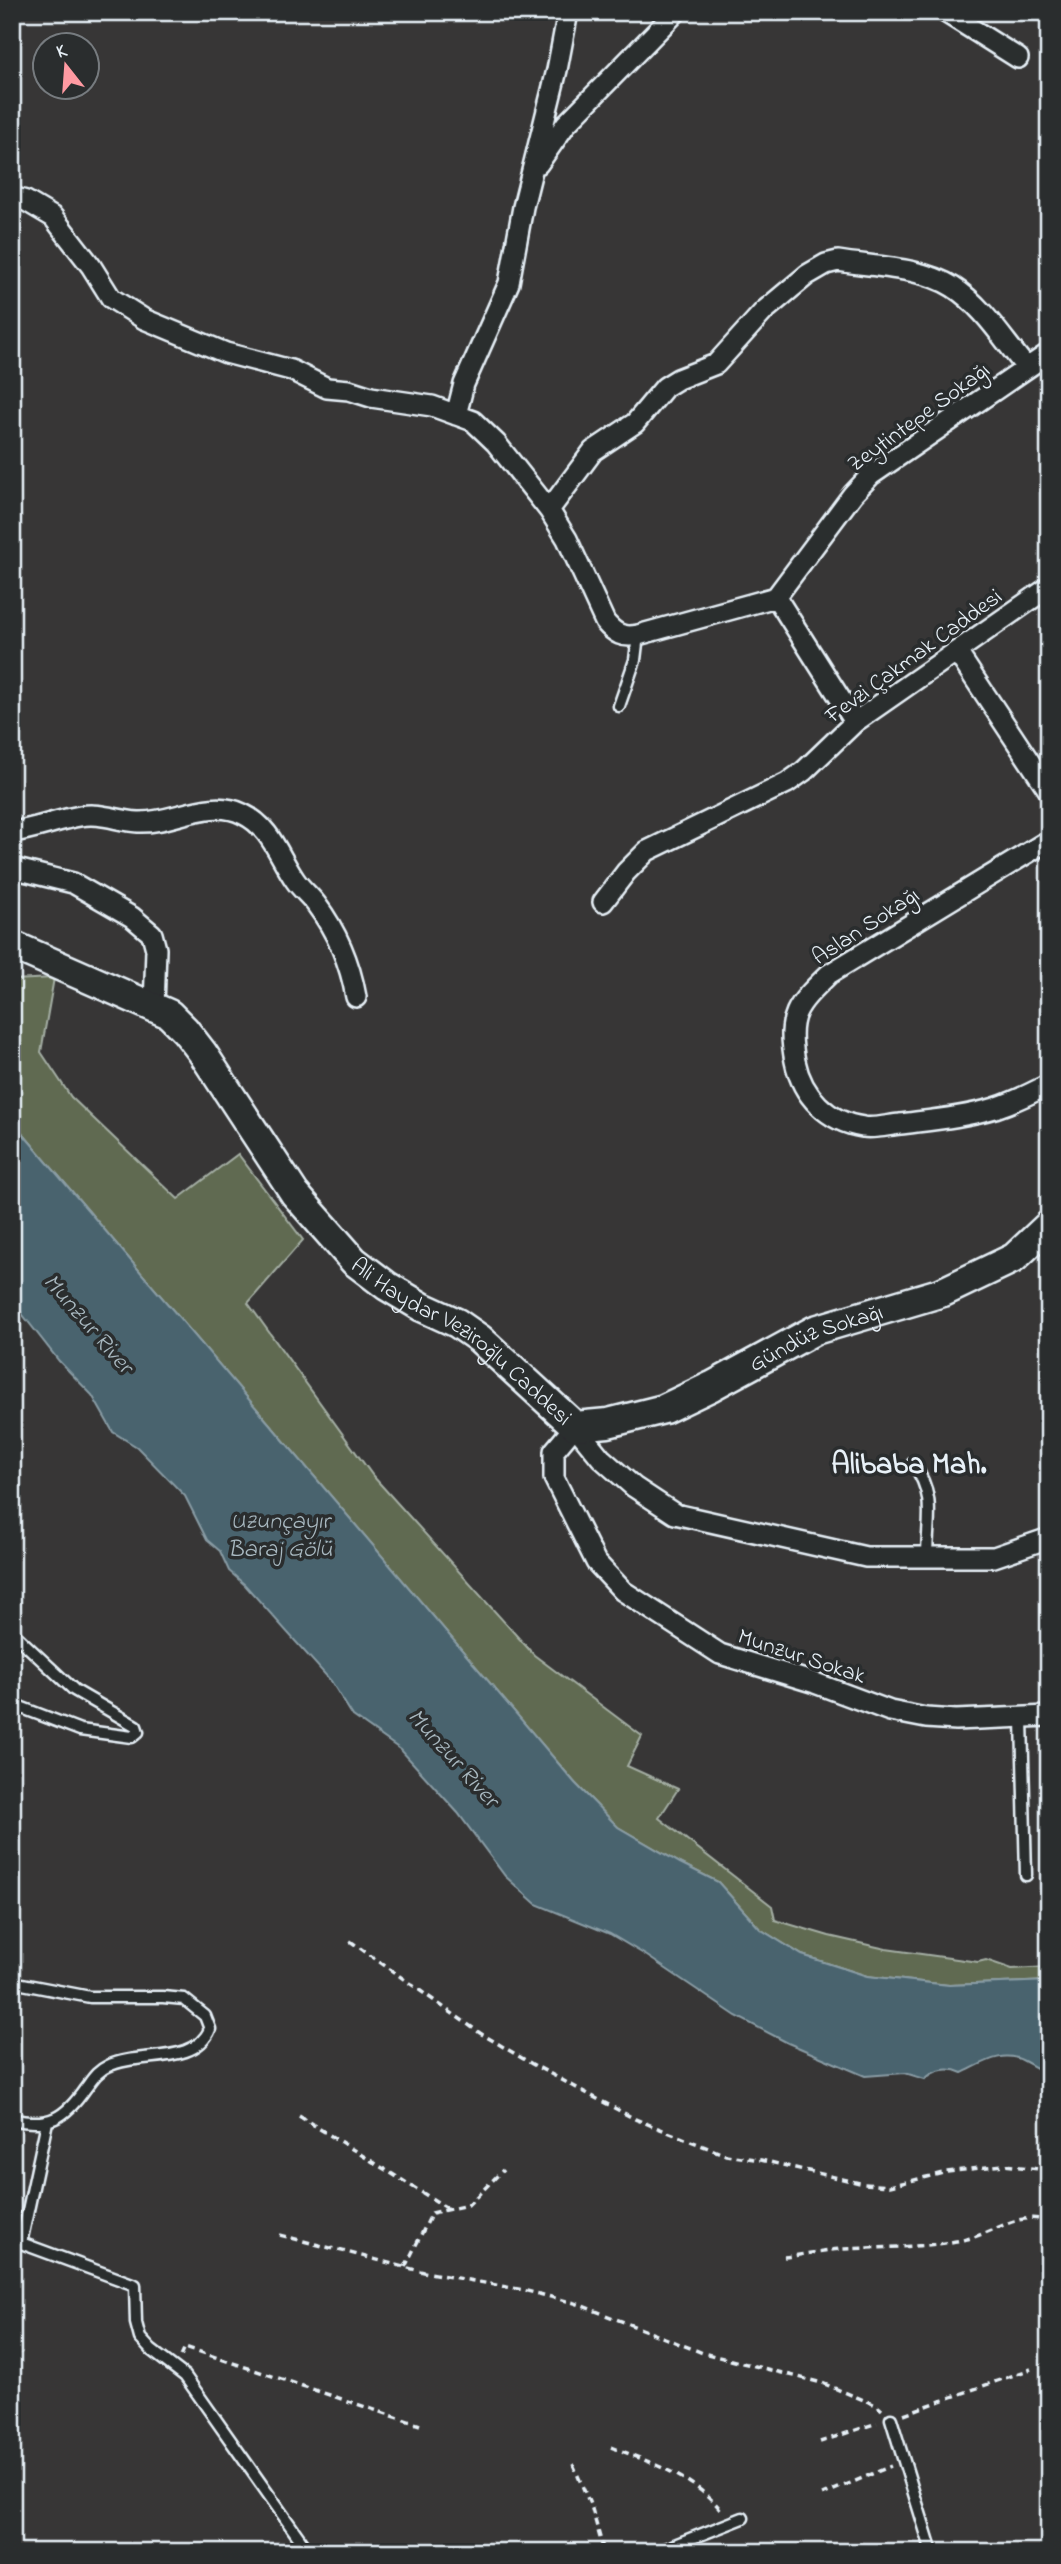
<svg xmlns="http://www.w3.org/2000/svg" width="1061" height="2564" font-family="'Indie Flower',sans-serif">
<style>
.green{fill:#616b51;stroke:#a4aea4;stroke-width:2}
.water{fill:#4a646e;stroke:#899ca5;stroke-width:2}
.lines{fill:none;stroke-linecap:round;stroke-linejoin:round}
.lane-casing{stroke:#e8f1f8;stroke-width:15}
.street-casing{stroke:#e8f1f8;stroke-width:24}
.secondary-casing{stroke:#e8f1f8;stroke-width:33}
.path{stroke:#e8f1f8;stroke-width:3.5;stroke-dasharray:7 5;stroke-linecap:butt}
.lane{stroke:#2a2d2e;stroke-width:10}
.street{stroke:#2a2d2e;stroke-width:19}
.secondary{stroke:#2a2d2e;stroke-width:28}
.labels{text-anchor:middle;stroke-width:7;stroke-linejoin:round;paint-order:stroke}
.street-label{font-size:23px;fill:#e8f1f8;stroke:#2a2d2e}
.water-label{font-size:24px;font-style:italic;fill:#a9b9c1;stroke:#2a2d2e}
.district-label{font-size:30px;font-weight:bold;fill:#e8f1f8;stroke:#2a2d2e}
</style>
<rect width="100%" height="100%" fill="#373636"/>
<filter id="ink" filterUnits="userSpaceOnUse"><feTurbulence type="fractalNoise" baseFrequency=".0143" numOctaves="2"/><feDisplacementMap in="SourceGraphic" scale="14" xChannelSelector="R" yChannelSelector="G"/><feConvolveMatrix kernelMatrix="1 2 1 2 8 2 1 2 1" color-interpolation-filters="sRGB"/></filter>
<g filter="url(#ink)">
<path class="green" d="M 54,978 L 41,1052 L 71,1097 L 178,1199 L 238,1154 L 303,1240 L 248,1303 L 373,1476 L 534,1655 L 642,1736 L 627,1766 L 678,1789 L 659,1818 L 772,1906 L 775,1920 L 829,1936 L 886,1949 L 978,1962 L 986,1960 L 1012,1969 L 1049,1967 L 1049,1981 L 949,1985 L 867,1976 L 802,1955 L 760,1929 L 718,1882 L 680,1863 L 618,1827 L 575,1783 L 12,1121 L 12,980 Z"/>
<path class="water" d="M 12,1121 L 575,1783 L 618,1827 L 680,1863 L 718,1882 L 760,1929 L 802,1955 L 867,1976 L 949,1985 L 1049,1981 L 1049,2072 C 1039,2071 1032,2065 1024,2061 C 1002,2049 982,2064 962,2073 C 949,2067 935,2069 925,2079 L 905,2073 L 865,2076 L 788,2043 L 736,2016 L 647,1956 L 610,1934 L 536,1904 L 505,1876 L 458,1813 L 401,1750 L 353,1716 L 331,1681 L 245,1585 L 229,1571 L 220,1551 L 207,1540 L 185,1496 L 137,1447 L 113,1432 L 92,1395 L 59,1361 L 12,1301 Z"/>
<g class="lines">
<defs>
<path id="lane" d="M 619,706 L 635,660 L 638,635
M 913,1463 C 937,1498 927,1519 927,1558
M 12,1632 L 74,1690 L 136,1726 L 138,1732 L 132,1737 L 80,1730 L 12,1704
M 1022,1719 L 1026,1875
M 12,1982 L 90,1997 L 163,1997 L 184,1999 L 205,2016 L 210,2029 C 195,2066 138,2051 108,2066 C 97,2071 92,2080 85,2089 C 65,2118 49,2128 12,2119
M 47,2122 L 21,2243 L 135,2285 L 136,2323 L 140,2338 L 151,2350 L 185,2376 L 309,2552
M 891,2419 L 932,2552
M 657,2552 L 743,2518"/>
<path id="street" d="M 945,12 L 1018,58
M 538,164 L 566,124 L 676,12
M 12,197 L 26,201 L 53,217 L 91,266 L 111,298 L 144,319 L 226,353 L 291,370 L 327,388 L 349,390 L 371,397 L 432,406 L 473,421 L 496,443 L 549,510 L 567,539 L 605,622 C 615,634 623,638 638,635 L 776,597
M 456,415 L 464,384 L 509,283 L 523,207 L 557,70 L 568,12
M 549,510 L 593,451 L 635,423 L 665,387 L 678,379 L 716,364 L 764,311 L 807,275 L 826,264 L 838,261 C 875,267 921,267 953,287 C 983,306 1004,341 1026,367
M 776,597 L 853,494 L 871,475 L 1049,353
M 776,597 L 855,722
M 957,652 L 1049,791
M 12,832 C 36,829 57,820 80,816 C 100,812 118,821 138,822 C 172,824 209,797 243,814 C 271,827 279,857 295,880 C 301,889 310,896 316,904 C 337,932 350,963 356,997
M 1049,840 L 829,974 C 797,1005 786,1015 795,1061 C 802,1096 828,1122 863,1127 C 874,1129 889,1125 900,1124 C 931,1120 965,1117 995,1108 C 1013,1102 1032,1093 1049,1084
M 12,868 L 73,883 L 132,917 L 152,934 L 156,949 L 154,1007
M 603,902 L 626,872 L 647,851 L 787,783 L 804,771 L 855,722 L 1049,587
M 1049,1538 L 994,1557 L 866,1557 L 675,1514 L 634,1487 L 601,1458 L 575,1426 L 554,1451 L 554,1478 L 596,1562 L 623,1591 L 720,1654 L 815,1683 L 890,1711 L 926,1718 L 956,1720 L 1049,1716"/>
<g id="secondary">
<path id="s1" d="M 12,945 L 169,1014 L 185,1030 L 202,1052 L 295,1194 L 354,1261 L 387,1286 L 422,1307 L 457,1323 L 480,1339 L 575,1426 L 608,1423 L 664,1409 L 712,1386 L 815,1330 L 943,1292 L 1014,1258 L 1049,1225"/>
</g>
</defs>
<use href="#lane" class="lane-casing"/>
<use href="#street" class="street-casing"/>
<use href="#secondary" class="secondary-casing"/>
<path class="path" d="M 350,1941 L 480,2033 L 532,2064 L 635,2119 L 726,2155 L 761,2160 L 864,2184 L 890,2186 L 947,2172 L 1003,2165 L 1049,2170
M 299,2116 L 447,2208
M 280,2235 L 424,2272 L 523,2290 L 575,2303 L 703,2353 L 822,2383 L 876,2405 L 882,2410
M 784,2257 C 803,2255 823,2250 843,2249 C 884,2247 926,2248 967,2239 C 996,2232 1017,2211 1049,2221
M 405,2267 L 432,2213 L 468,2205 L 503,2170
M 12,2345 L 22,2353
M 181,2356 L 185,2347 L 420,2425
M 904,2414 L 1031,2369
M 820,2442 L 877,2423
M 611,2447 C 650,2462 694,2477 721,2510
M 573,2464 L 592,2509 L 604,2552
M 822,2495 L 891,2466"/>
<use href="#lane" class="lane"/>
<use href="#street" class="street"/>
<use href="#secondary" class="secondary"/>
</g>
</g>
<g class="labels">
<g class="street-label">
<text transform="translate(918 416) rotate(-36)" y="8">Zeytintepe Sokağı</text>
<text transform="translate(913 655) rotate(-36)" y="8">Fevzi Çakmak Caddesi</text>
<text transform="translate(865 925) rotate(-33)" y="8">Aslan Sokağı</text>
<text dy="8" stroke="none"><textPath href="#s1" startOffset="1018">Gündüz Sokağı</textPath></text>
<text dy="8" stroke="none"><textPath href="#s1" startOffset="616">Ali Haydar Veziroğlu Caddesi</textPath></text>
<text transform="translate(802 1655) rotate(18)" y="8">Munzur Sokak</text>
</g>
<g class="water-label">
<text transform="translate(89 1323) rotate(49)" y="8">Munzur River</text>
<text x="280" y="1528">Uzunçayır<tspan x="280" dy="28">Baraj Gölü</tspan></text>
<text transform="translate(454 1757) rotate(48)" y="8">Munzur River</text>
</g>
<g class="district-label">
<text x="909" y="1473">Alibaba Mah.</text>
</g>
</g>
<rect width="1061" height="2564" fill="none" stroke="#2a2d2e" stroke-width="42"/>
<rect x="21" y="21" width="1019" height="2522" fill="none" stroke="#e8f1f8" stroke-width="2.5" filter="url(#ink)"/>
<g transform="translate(66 66) rotate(343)"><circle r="33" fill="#2a2d2e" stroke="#767b7f" stroke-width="2"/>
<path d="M0-5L12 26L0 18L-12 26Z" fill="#ff9aa2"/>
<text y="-10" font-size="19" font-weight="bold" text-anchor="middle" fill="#e8f1f8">K</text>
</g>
</svg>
